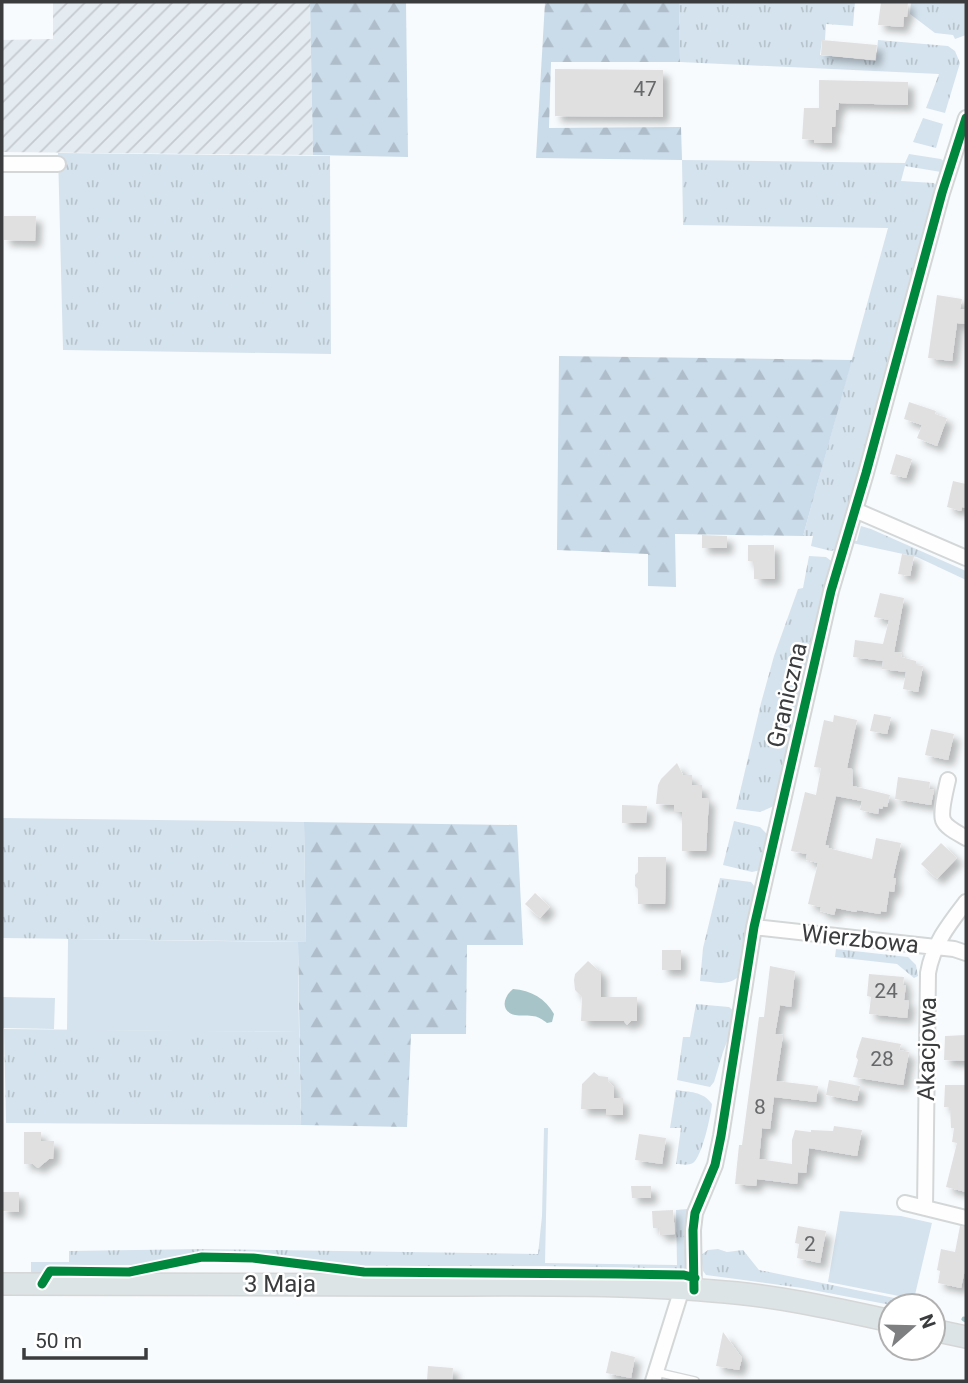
<svg xmlns="http://www.w3.org/2000/svg" width="968" height="1383" font-family="Roboto,sans-serif">
<style>
.industrial{fill:url(#industrial-furrows)}
.grass{fill:url(#grass-tufts)}
.forest{fill:url(#forest-firs)}
.garden{fill:#d5e3ee}
.water{fill:#a7c5c8}
.lines{fill:none;stroke-linecap:round;stroke-linejoin:round}
.stream{stroke:#a7c5c8;stroke-width:5}
.building{fill:#e0e0e1;filter:url(#shadow)}
.service-casing{stroke:#d4d7d8;stroke-width:10}
.minor-casing{stroke:#d4d7d8;stroke-width:18}
.primary-casing{stroke:#d5d6d8;stroke-width:24}
.service{stroke:#fefeff;stroke-width:7}
.minor{stroke:#fefeff;stroke-width:14}
.primary{stroke:#dde4e5;stroke-width:21}
.cycleway-casing{stroke:#fff;stroke-width:13}
.cycleway{stroke:#00873e;stroke-width:9}
.labels{text-anchor:middle;stroke-width:5;stroke-linejoin:round;paint-order:stroke}
.number-label{font-size:21px;fill:#676869}
.street-label{font-size:24px;fill:#3b3c3e;stroke:#fff}
</style>
<defs>
<pattern id="industrial-furrows" width="10" height="10" patternUnits="userSpaceOnUse" patternTransform="scale(1.75)"><rect width="10" height="10" fill="#e4ebf1"/><path d="M-1 1l2-2M0 10L10 0M9 11l2-2" fill="none" stroke="#c4cad0"/></pattern>
<pattern id="grass-tufts" width="24" height="20" patternUnits="userSpaceOnUse" patternTransform="scale(1.75)"><rect width="24" height="20" fill="#d5e3ee"/><path d="M3 7l-1-3M5 7V3M7 7l1-3M15 17l-1-3M17 17v-4M19 17l1-3" fill="none" stroke="#b8c4cd"/></pattern>
<pattern id="forest-firs" width="22" height="20" patternUnits="userSpaceOnUse" patternTransform="scale(1.75)"><rect width="22" height="20" fill="#cadbe9"/><path d="M5 1l3.5 6h-7zM16 11l3.5 6h-7z" fill="#aebdc9"/></pattern>
<filter id="shadow"><feDropShadow dx="6" dy="6" stdDeviation="3.5" flood-color="#0004"/></filter>
</defs>
<rect width="100%" height="100%" fill="#f8fbfd"/>
<path class="industrial" d="M 53,2 L 310,2 L 313,155 L 2,152 L 2,40 L 53,39 Z"/>
<path class="grass" d="M 679,2 L 855,2 L 853,26 L 826,24 L 825,40 L 822,40 L 820,55 L 876,61 L 878,40 L 948,46 L 955,51 L 960,63 L 945,113 L 926,108 L 939,74 L 680,62 Z
M 911,2 L 966,2 L 966,35 L 955,39 L 953,35 L 935,33 L 910,14 Z
M 923,118 L 943,124 L 936,148 L 913,142 Z
M 58,153 L 330,156 L 331,354 L 63,350 Z
M 909,154 L 941,159 L 945,162 L 943,170 L 941,172 L 905,166 L 901,181 L 934,183 L 939,189 L 838,549 L 831,551 L 811,546 L 813,536 L 803,536 L 888,228 L 683,225 L 682,160 L 905,163 Z
M 861,526 L 871,529 L 966,571 L 966,580 L 917,557 L 852,543 L 843,581 L 838,580 L 849,540 L 857,541 Z
M 809,556 L 826,557 L 834,563 L 774,806 L 760,812 L 736,809 L 761,703 L 774,656 L 798,589 L 803,588 Z
M 2,818 L 304,822 L 306,942 L 2,938 Z
M 734,821 L 760,827 L 769,836 L 761,870 L 752,872 L 723,865 Z
M 720,878 L 751,882 L 755,887 L 757,893 L 740,975 C 730,987 714,982 700,981 L 703,948 Z
M 836,949 L 908,957 L 916,965 L 918,976 L 914,978 L 897,964 L 835,957 Z
M 696,1004 L 729,1007 L 734,1011 L 733,1026 L 723,1052 L 714,1082 L 710,1087 L 677,1080 L 683,1037 L 690,1037 Z
M 4,1029 L 299,1032 L 301,1125 L 6,1123 Z
M 676,1090 C 689,1092 703,1091 712,1104 C 711,1115 702,1157 693,1163 C 688,1166 681,1164 676,1164 L 681,1128 L 670,1128 Z
M 544,1128 L 548,1128 L 545,1263 L 677,1265 L 676,1210 L 687,1209 L 689,1216 L 687,1269 L 544,1266 L 351,1266 L 329,1264 L 249,1254 L 205,1253 L 145,1265 L 48,1265 L 40,1274 L 31,1274 L 31,1262 L 69,1262 L 69,1251 L 202,1249 L 538,1254 L 542,1216 Z
M 718,1249 L 727,1252 L 743,1250 L 759,1270 L 933,1306 L 896,1306 L 802,1288 L 706,1275 L 703,1271 L 701,1255 L 708,1250 Z"/>
<path class="forest" d="M 310,2 L 406,2 L 408,157 L 313,155 Z
M 545,2 L 679,2 L 680,62 L 551,62 L 549,128 L 681,127 L 682,160 L 536,158 Z
M 559,356 L 852,360 L 803,536 L 675,534 L 676,587 L 648,586 L 648,554 L 557,550 Z
M 304,822 L 517,825 L 523,945 L 467,945 L 466,1034 L 411,1034 L 407,1127 L 301,1125 L 298,942 L 306,942 Z"/>
<path class="garden" d="M 68,939 L 298,942 L 299,1032 L 67,1030 Z
M 2,997 L 55,998 L 54,1029 L 2,1028 Z
M 840,1211 L 901,1216 L 932,1223 L 914,1299 L 828,1282 Z"/>
<path class="water" d="M 513,989 C 531,990 546,999 554,1014 L 552,1022 L 547,1023 C 543,1020 538,1016 532,1016 C 526,1015 520,1016 515,1015 C 499,1011 504,996 513,989 Z"/>
<g class="lines">
<path class="stream" d="M 964,1319 L 966,1320"/>
</g>
<path class="building" d="M 881,2 L 908,2 L 907,17 L 904,17 L 903,27 L 878,25 Z
M 822,40 L 877,45 L 875,60 L 821,55 Z
M 555,69 L 663,70 L 663,117 L 555,116 Z
M 819,80 L 908,82 L 908,105 L 839,103 L 838,110 L 836,110 L 835,127 L 832,127 L 832,143 L 814,143 L 814,140 L 802,139 L 804,108 L 819,108 Z
M 4,216 L 36,216 L 35,241 L 4,240 Z
M 937,295 L 962,299 L 960,309 L 966,310 L 966,324 L 957,323 L 952,361 L 928,358 Z
M 909,402 L 936,411 L 935,414 L 947,418 L 937,446 L 917,438 L 922,425 L 904,419 Z
M 896,454 L 912,459 L 906,478 L 890,474 Z
M 953,481 L 966,484 L 966,508 L 962,507 L 961,511 L 947,507 Z
M 702,535 L 727,536 L 727,548 L 702,548 Z
M 748,545 L 774,545 L 775,579 L 754,579 L 754,562 L 748,561 Z
M 902,554 L 914,556 L 910,576 L 898,574 Z
M 880,593 L 904,598 L 894,652 L 902,653 L 901,657 L 916,661 L 916,665 L 923,666 L 918,692 L 903,689 L 906,672 L 882,669 L 883,661 L 853,657 L 855,640 L 883,644 L 889,620 L 874,617 Z
M 874,714 L 891,717 L 887,734 L 870,731 Z
M 834,715 L 857,720 L 847,768 L 852,769 L 853,786 L 890,795 L 887,807 L 883,806 L 882,809 L 879,808 L 878,814 L 860,810 L 862,801 L 836,796 L 825,845 L 829,846 L 828,848 L 872,859 L 876,838 L 901,843 L 893,878 L 896,878 L 894,892 L 889,891 L 886,912 L 881,911 L 880,914 L 857,910 L 856,912 L 836,908 L 834,915 L 820,911 L 821,907 L 808,904 L 818,863 L 806,860 L 807,854 L 791,851 L 805,792 L 816,795 L 821,768 L 814,767 L 824,720 L 833,722 Z
M 931,729 L 954,734 L 948,760 L 925,755 Z
M 677,763 L 683,775 L 692,775 L 692,785 L 702,785 L 702,798 L 709,798 L 706,851 L 682,851 L 682,812 L 674,812 L 674,805 L 656,804 L 658,785 L 661,779 Z
M 898,777 L 930,782 L 929,789 L 934,790 L 931,805 L 895,799 Z
M 622,805 L 647,806 L 646,823 L 622,823 Z
M 941,843 L 957,858 L 937,879 L 921,864 Z
M 638,857 L 666,857 L 665,904 L 638,904 L 638,889 L 635,886 L 635,875 L 638,872 Z
M 535,893 L 550,907 L 540,918 L 525,904 Z
M 662,950 L 681,950 L 681,970 L 662,970 Z
M 588,961 L 598,970 L 601,971 L 601,997 L 637,997 L 637,1021 L 631,1021 L 627,1025 L 624,1021 L 581,1021 L 582,997 L 575,990 L 574,980 L 575,974 Z
M 770,966 L 795,971 L 791,1007 L 780,1005 L 775,1034 L 783,1035 L 776,1081 L 818,1086 L 816,1102 L 774,1097 L 770,1129 L 762,1128 L 759,1159 L 792,1164 L 792,1140 L 795,1130 L 811,1132 L 811,1130 L 833,1131 L 834,1126 L 862,1130 L 857,1156 L 809,1148 L 806,1173 L 798,1172 L 797,1184 L 757,1179 L 756,1186 L 735,1184 L 739,1145 L 742,1145 L 759,1017 L 764,1017 Z
M 869,974 L 904,977 L 903,985 L 906,985 L 904,1000 L 909,1001 L 907,1018 L 869,1014 L 871,997 L 867,996 Z
M 966,1035 L 966,1061 L 944,1060 L 945,1036 Z
M 862,1037 L 901,1044 L 899,1050 L 909,1052 L 903,1085 L 853,1077 L 858,1060 L 856,1057 L 857,1052 Z
M 594,1072 L 599,1076 L 608,1077 L 608,1081 L 614,1087 L 614,1098 L 623,1098 L 623,1115 L 606,1115 L 606,1109 L 581,1109 L 582,1084 Z
M 829,1080 L 860,1086 L 857,1101 L 826,1095 Z
M 945,1085 L 966,1085 L 966,1192 L 946,1187 L 957,1143 L 952,1142 L 954,1128 L 951,1128 L 950,1107 L 944,1107 Z
M 24,1132 L 41,1132 L 41,1141 L 54,1141 L 53,1159 L 49,1159 L 38,1168 L 33,1164 L 24,1164 Z
M 639,1134 L 666,1138 L 662,1164 L 635,1160 Z
M 631,1186 L 651,1186 L 651,1198 L 632,1198 Z
M 2,1192 L 19,1192 L 19,1212 L 2,1211 Z
M 673,1210 L 675,1234 L 660,1235 L 659,1228 L 653,1228 L 652,1211 Z
M 798,1226 L 826,1231 L 820,1263 L 797,1258 L 799,1244 L 795,1243 Z
M 960,1226 L 966,1227 L 966,1265 L 961,1288 L 938,1283 L 940,1271 L 937,1270 L 941,1249 L 955,1252 Z
M 723,1332 L 742,1358 L 739,1370 L 716,1366 Z
M 611,1351 L 635,1357 L 631,1378 L 606,1373 Z
M 428,1366 L 453,1368 L 452,1381 L 427,1381 Z"/>
<g class="lines">
<defs>
<path id="service" d="M 656,1372 L 695,1381"/>
<path id="minor" d="M 2,164 L 58,164
M 855,510 L 966,558
M 948,780 C 946,789 940,812 943,820 C 946,828 960,834 966,838
M 754,927 L 954,949 L 966,953
M 905,1203 L 966,1218
M 925,1208 L 928,973 C 933,944 949,924 966,902
M 694,1290 L 693,1230 L 695,1213 L 715,1165 L 721,1136 L 754,927 L 831,591 L 866,473 L 942,193 L 966,118
M 653,1381 L 679,1298 L 680,1289"/>
<path id="primary" d="M 2,1284 C 138,1284 274,1284 411,1285 C 511,1285 613,1283 713,1291 C 773,1295 832,1308 891,1321
M 933,1330 L 966,1337"/>
</defs>
<use href="#service" class="service-casing"/>
<use href="#minor" class="minor-casing"/>
<use href="#primary" class="primary-casing"/>
<use href="#service" class="service"/>
<use href="#minor" class="minor"/>
<use href="#primary" class="primary"/>
<defs>
<path id="cycleway" d="M 42,1284 L 50,1271 L 129,1272 L 202,1257 L 253,1258 L 364,1272 L 618,1274 L 684,1275 L 695,1278
M 694,1290 L 693,1230 L 695,1213 L 715,1165 L 721,1136 L 754,927 L 831,591 L 866,473 L 942,193 L 966,118"/>
</defs>
<use href="#cycleway" class="cycleway-casing"/>
<use href="#cycleway" class="cycleway"/>
</g>
<g class="labels">
<g class="number-label">
<text x="645" y="96">47</text>
<text x="886" y="998">24</text>
<text x="882" y="1066">28</text>
<text x="760" y="1114">8</text>
<text x="810" y="1251">2</text>
</g>
<g class="street-label">
<text transform="translate(787 695) rotate(-77)" y="8">Graniczna</text>
<text transform="translate(860 939) rotate(6)" y="8">Wierzbowa</text>
<text transform="translate(927 1049) rotate(-89)" y="8">Akacjowa</text>
<text x="280" y="1292">3 Maja</text>
</g>
</g>
<rect width="968" height="1383" fill="none" stroke="#3b3c3e" stroke-width="7"/>
<g transform="translate(912 1327) rotate(70)"><circle r="33" fill="#ffffff" stroke="#b1b1b2" stroke-width="2"/>
<path d="M0-5L12 26L0 18L-12 26Z" fill="#7d7f81"/>
<text y="-10" font-size="19" font-weight="bold" text-anchor="middle" fill="#3b3c3e">N</text>
</g>
<path d="M24 1348v10h122v-10" fill="none" stroke="#3b3c3e" stroke-width="3.5"/>
<text x="35" y="1348" font-size="21" fill="#3b3c3e" stroke="#ffffff" stroke-width="5" paint-order="stroke">50 m</text>
</svg>
